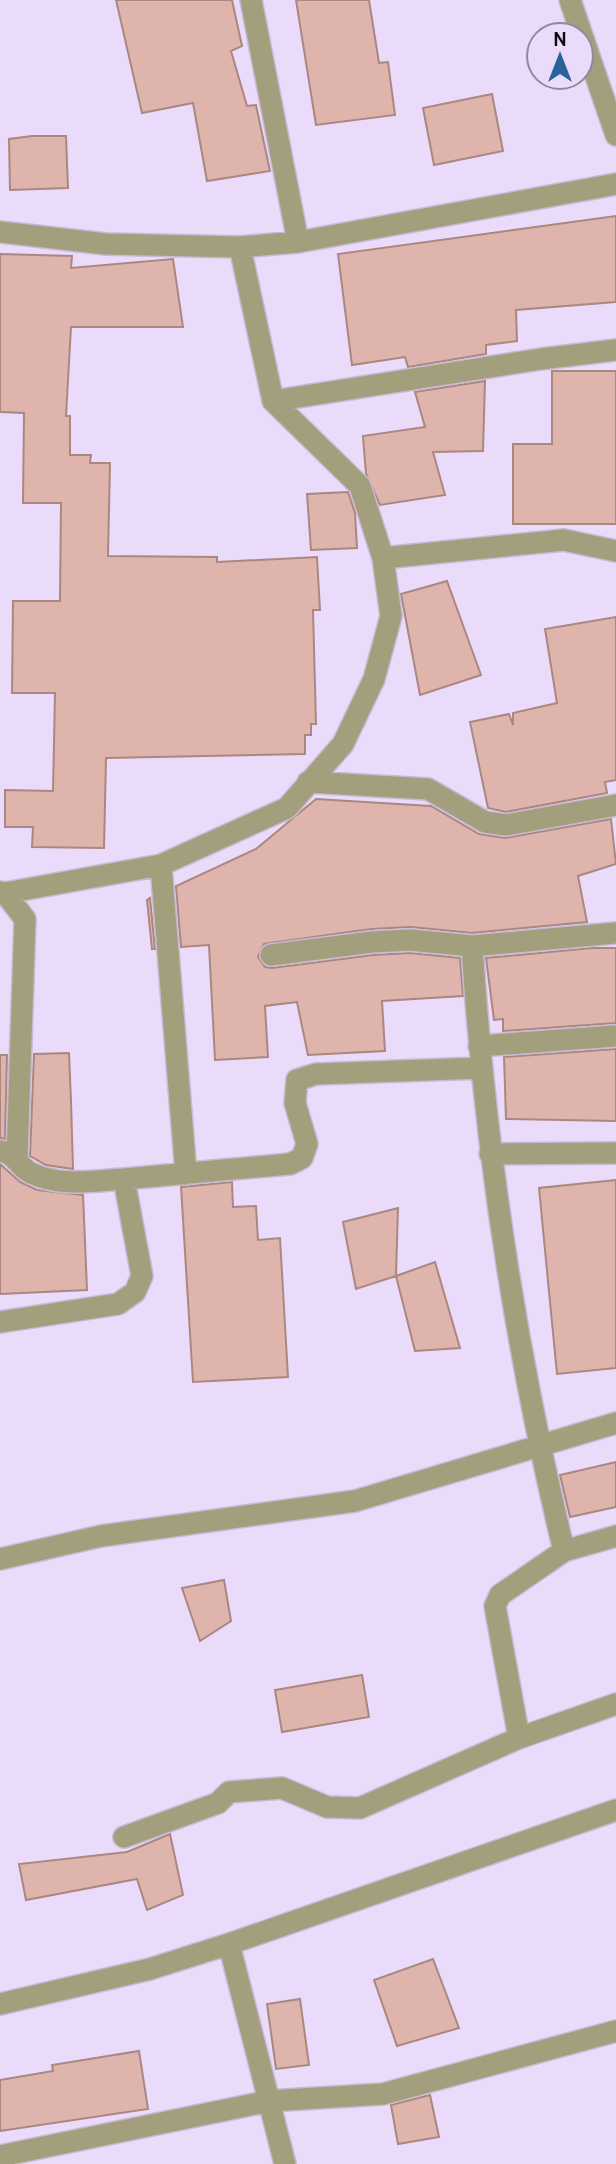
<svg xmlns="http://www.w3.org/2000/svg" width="616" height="2164" font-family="Cabin,sans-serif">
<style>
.building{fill:#deb4ac;stroke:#aa8780;stroke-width:2}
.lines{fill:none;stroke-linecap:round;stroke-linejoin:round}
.minor-casing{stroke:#c8b9d5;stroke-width:24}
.minor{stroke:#a39e7b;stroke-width:21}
</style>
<rect width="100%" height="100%" fill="#ebdbfa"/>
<path class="building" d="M 116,0 L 232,0 L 242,46 L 231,51 L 247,106 L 256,105 L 270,171 L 207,181 L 193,103 L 142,113 Z
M 296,0 L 369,0 L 379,63 L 388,62 L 395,115 L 316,125 Z
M 492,94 L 503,151 L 434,165 L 423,108 Z
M 32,136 L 66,136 L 68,188 L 10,190 L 9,139 Z
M 616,216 L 616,302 L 516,310 L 517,341 L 486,345 L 486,354 L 408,367 L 405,357 L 352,365 L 338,254 Z
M 0,254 L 72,256 L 71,268 L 173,259 L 183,327 L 71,327 L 66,416 L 70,416 L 70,455 L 91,455 L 90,463 L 110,463 L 108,556 L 217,557 L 217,562 L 317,557 L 320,610 L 313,610 L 316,724 L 311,724 L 311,735 L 305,735 L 305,754 L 106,758 L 104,848 L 32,847 L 33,827 L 5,827 L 5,790 L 53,791 L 55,693 L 12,693 L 13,601 L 60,601 L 61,503 L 23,503 L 24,413 L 0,412 Z
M 552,371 L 616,371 L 616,524 L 513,524 L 513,444 L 552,444 Z
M 485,381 L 483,451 L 433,452 L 445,495 L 380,505 L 366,474 L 363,436 L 425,427 L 415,392 Z
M 348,492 L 355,513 L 357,548 L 311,550 L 307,494 Z
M 447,581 L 481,675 L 420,695 L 401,594 Z
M 616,617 L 616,780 L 605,782 L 607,793 L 506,812 L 488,808 L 470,722 L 509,714 L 513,725 L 513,713 L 557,703 L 545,629 Z
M 316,799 L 431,806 L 479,834 L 505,838 L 611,819 L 616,864 L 578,876 L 587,922 L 472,933 L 411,927 L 371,929 L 264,944 L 258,957 L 265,967 L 272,968 L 373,955 L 410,953 L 460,958 L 463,996 L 382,1001 L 385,1051 L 308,1055 L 297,1002 L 265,1006 L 268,1057 L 215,1060 L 209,945 L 181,947 L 176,886 L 256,849 Z
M 150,898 L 155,949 L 152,949 L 147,900 Z
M 592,948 L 616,948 L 616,1023 L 503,1031 L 503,1019 L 494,1020 L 486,958 Z
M 616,1049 L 616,1121 L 506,1119 L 504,1057 Z
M 69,1053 L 71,1101 L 73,1169 L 46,1165 L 30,1156 L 34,1054 Z
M 0,1055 L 7,1055 L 5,1139 L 0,1138 Z
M 0,1164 L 20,1182 L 37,1190 L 83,1195 L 87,1290 L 0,1294 Z
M 616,1180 L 616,1368 L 557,1374 L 539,1188 Z
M 232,1182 L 233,1207 L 256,1206 L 258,1240 L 280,1238 L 288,1377 L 193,1382 L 181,1187 Z
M 398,1208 L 396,1276 L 356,1289 L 343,1222 Z
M 435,1262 L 460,1348 L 415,1351 L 396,1276 Z
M 616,1462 L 616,1507 L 570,1517 L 560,1475 Z
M 224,1580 L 231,1621 L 200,1641 L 182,1588 Z
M 362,1675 L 369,1717 L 282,1732 L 275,1690 Z
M 170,1834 L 183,1895 L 147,1910 L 137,1879 L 26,1900 L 19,1864 L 127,1852 Z
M 433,1959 L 459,2028 L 397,2046 L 374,1980 Z
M 300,1999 L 309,2065 L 276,2069 L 267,2004 Z
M 139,2051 L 148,2109 L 0,2131 L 0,2080 L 53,2071 L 52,2065 Z
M 430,2095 L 439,2137 L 398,2144 L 391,2105 Z"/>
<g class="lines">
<defs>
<path id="minor" d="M 251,0 L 298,242
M 570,0 L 616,135
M 0,232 L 106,244 L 240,247 L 298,242 L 616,184
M 273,401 L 541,359 L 616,350
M 383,558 L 564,540 L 616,551
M 308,782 L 428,789 L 485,822 L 506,825 L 616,805
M 161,865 L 186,1174
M 0,892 L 5,893 L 25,919 L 17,1158
M 5,893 L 161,865 L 287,808 L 343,744 L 374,679 L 391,616 L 383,558 L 360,486 L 273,401 L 240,247
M 472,946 C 485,1150 516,1352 564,1551
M 271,955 L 372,942 L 410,940 L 472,946 L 616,933
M 479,1046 L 616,1036
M 0,1151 C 16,1153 18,1167 31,1173 C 60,1187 92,1181 124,1179
M 490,1154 L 616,1153
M 0,1322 L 118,1304 L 135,1292 L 142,1276 L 124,1179 L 290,1164 L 302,1158 L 307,1144 L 295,1103 L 297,1080 L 316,1074 L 481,1068
M 0,1559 L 101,1536 L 355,1501 L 616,1423
M 519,1738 L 495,1606 L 500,1595 L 564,1551 L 616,1536
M 124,1837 L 218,1803 L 229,1792 L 282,1788 L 327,1807 L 360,1808 L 519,1738 L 616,1704
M 229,1944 L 269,2101 L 383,2094 L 616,2031
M 0,2004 L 150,1969 L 229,1944 L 616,1810
M 0,2156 L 269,2101 L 285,2164"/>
</defs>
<use href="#minor" class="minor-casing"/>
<use href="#minor" class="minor"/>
</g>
<g transform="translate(560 56)"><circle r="33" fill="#ebdbfa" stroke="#93879e" stroke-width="2"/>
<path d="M0-5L12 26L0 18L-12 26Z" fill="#2a629a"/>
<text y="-10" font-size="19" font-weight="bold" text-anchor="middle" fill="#0e0913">N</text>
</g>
</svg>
